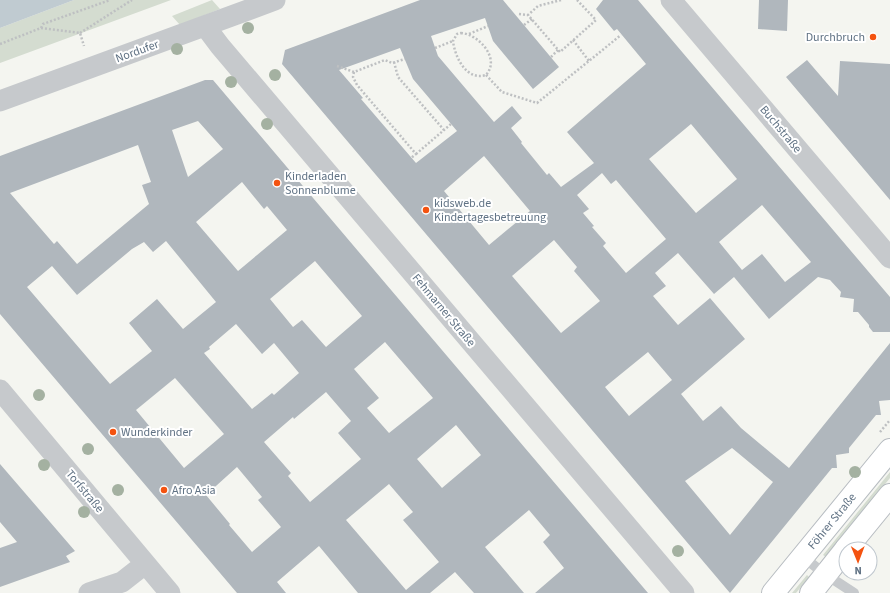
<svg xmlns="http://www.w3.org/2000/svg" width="890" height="593" font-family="'Source Sans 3',sans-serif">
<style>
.green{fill:#d4dcd0}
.water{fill:#c0cbd1}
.building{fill:#b0b7bd;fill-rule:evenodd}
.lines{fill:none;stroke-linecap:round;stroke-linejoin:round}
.secondary-casing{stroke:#b7bcc1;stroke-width:24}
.path{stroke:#bec0c2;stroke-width:2.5;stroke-dasharray:2 2;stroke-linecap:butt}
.service{stroke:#c6c9cc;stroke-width:10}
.minor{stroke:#c6c9cc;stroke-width:21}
.secondary{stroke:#fff;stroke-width:22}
.tree{fill:#a4b1a1}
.poi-dot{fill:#f45310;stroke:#fff;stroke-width:1.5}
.labels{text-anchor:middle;stroke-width:4;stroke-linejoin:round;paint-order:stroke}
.poi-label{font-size:12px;fill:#607284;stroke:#fff;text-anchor:start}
.street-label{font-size:12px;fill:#607284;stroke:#fff}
</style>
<rect width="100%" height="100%" fill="#f4f5f0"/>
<path class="green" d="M 74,0 L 171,0 L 0,63 L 0,28 Z
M 212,0 L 220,9 L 180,25 L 172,16 Z
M 890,472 L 890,478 L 826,557 L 823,555 Z
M 807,575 L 809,577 L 796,593 L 792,593 Z"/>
<path class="water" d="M 0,0 L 74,0 L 0,28 Z"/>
<path class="building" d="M 420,0 L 503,0 L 559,67 L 533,89 L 493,41 L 485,18 L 431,36 L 438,56 L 494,122 L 512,106 L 522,118 L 511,128 L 522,142 L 521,143 L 547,175 L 549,173 L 561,187 L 594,163 L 567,132 L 646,64 L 617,29 L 614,31 L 596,9 L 603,0 L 638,0 L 890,297 L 890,332 L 873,332 L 869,327 L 869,325 L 858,312 L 853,312 L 854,299 L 840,297 L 841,292 L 830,280 L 818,277 L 769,319 L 734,277 L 714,294 L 678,253 L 655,273 L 666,286 L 653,296 L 678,325 L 710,298 L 745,339 L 681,394 L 703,421 L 721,406 L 741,428 L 789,468 L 890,343 L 890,400 L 879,401 L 881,415 L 876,415 L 849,448 L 849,453 L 836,455 L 837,468 L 832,468 L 730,593 L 282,64 L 285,50 ZM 400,48 L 413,79 L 457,131 L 416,163 L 361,99 L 363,98 L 339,70 ZM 691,124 L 737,179 L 696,213 L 649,159 ZM 484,156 L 530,211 L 489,245 L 444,191 ZM 602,173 L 611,184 L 616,180 L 666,239 L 626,273 L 603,246 L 606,243 L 592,227 L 594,226 L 583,213 L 589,209 L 577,195 ZM 762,205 L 811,262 L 785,282 L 762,254 L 742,270 L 719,242 ZM 554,240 L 577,267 L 574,271 L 600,301 L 561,333 L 512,276 ZM 648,352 L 672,380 L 629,416 L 605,387 ZM 732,448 L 773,482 L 730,535 L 685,481 Z
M 759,0 L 788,0 L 787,31 L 758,29 Z
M 807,60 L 838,96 L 840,61 L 890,64 L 890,200 L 786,77 Z
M 205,80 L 213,80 L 648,593 L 535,593 L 564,568 L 543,542 L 550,535 L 529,510 L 485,547 L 524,593 L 474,593 L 455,572 L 430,593 L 358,593 L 319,546 L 277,582 L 286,593 L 237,593 L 0,314 L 0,156 ZM 198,121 L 223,149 L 188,177 L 172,130 ZM 138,145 L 151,182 L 142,185 L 149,204 L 77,264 L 57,241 L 54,244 L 10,193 ZM 242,182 L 264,209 L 267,206 L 287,230 L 238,271 L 196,222 ZM 166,241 L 216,302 L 183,329 L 157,299 L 129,323 L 152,351 L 110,384 L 27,287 L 52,266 L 77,295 L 132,249 L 144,242 L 153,252 ZM 315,261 L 362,316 L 326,347 L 302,320 L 293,327 L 270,299 ZM 236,324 L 262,354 L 274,343 L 299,373 L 274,395 L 272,393 L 252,409 L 204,353 L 210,349 L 209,347 ZM 385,342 L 433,398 L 389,433 L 367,408 L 379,398 L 354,369 ZM 175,378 L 224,434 L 184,468 L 136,410 ZM 326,392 L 351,421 L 338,433 L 361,459 L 310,502 L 288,476 L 291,473 L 264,442 L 293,417 L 294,419 ZM 456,425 L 481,455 L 442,488 L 417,459 ZM 237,467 L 262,497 L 258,500 L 281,527 L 252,552 L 229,525 L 230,524 L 206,495 ZM 389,484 L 413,512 L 403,520 L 439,562 L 406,590 L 346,520 Z
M 0,464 L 75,551 L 66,556 L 70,562 L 0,587 L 0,548 L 17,542 L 0,522 Z"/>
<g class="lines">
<defs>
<g id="secondary">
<path d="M 846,549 L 890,495"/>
<path id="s1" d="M 773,593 L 890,450"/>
<path d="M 811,593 L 846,549"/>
</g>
</defs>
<use href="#secondary" class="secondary-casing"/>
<path class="path" d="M 561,0 L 538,6 L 528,15 L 560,52 L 596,20 L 577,0
M 519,14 L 528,15
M 524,25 L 532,19
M 41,28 L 43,24 L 110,0
M 80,33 L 132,0
M 461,33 C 478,34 501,58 486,75 C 466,81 455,57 453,41 L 457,34 Z
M 469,34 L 488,26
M 573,40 L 589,61
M 0,44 L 41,28 L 80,33 L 84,46
M 435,48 L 453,41
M 551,57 L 558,50
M 394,62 L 398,77 L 444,130
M 337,66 L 354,72 L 385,60 L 392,63 L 405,59
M 354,72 L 353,77 L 357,85 L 416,154 L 411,158
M 486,75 L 502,92 L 537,103 L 621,35
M 416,154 L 451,124
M 880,432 L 890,420"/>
<path class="service" d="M 803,557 L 825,574 L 854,593"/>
<path class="minor" d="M 671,0 L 890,258
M 205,26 L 220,46 L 684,593
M 0,101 L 275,0
M 0,390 L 170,593
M 89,593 L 122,582 L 145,564"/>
<use href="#secondary" class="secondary"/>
</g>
<g class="tree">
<circle cx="248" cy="28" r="6"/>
<circle cx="177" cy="49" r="6"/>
<circle cx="275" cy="75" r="6"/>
<circle cx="231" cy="82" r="6"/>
<circle cx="267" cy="124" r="6"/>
<circle cx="39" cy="395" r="6"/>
<circle cx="88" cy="449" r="6"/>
<circle cx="44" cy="465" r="6"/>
<circle cx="855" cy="472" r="6"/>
<circle cx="118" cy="490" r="6"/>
<circle cx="84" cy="512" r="6"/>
<circle cx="678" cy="551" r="6"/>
</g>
<g class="poi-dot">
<circle cx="873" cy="37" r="4"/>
<circle cx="277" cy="183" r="4"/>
<circle cx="426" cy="210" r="4"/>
<circle cx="113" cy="432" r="4"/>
<circle cx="164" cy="490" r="4"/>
</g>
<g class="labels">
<g class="poi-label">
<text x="865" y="41" text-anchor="end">Durchbruch</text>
<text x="285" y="180">Kinderladen<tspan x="285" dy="14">Sonnenblume</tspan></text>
<text x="434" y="207">kidsweb.de<tspan x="434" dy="14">Kindertagesbetreuung</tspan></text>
<text x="121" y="436">Wunderkinder</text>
<text x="172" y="494">Afro Asia</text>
</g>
<g class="street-label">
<text transform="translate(137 51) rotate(-20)" y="4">Nordufer</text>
<text transform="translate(781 129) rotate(50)" y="4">Buchstraße</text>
<text transform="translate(444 310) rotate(50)" y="4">Fehmarner Straße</text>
<text transform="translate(85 491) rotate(50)" y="4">Torfstraße</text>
<text dy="4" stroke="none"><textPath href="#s1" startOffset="93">Föhrer Straße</textPath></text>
</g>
</g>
<g transform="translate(858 561) rotate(179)"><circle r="19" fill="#ffffff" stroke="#bfc7ce"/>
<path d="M0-3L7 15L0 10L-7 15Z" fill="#f45310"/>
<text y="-6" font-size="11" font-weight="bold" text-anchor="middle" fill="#607284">N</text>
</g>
</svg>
